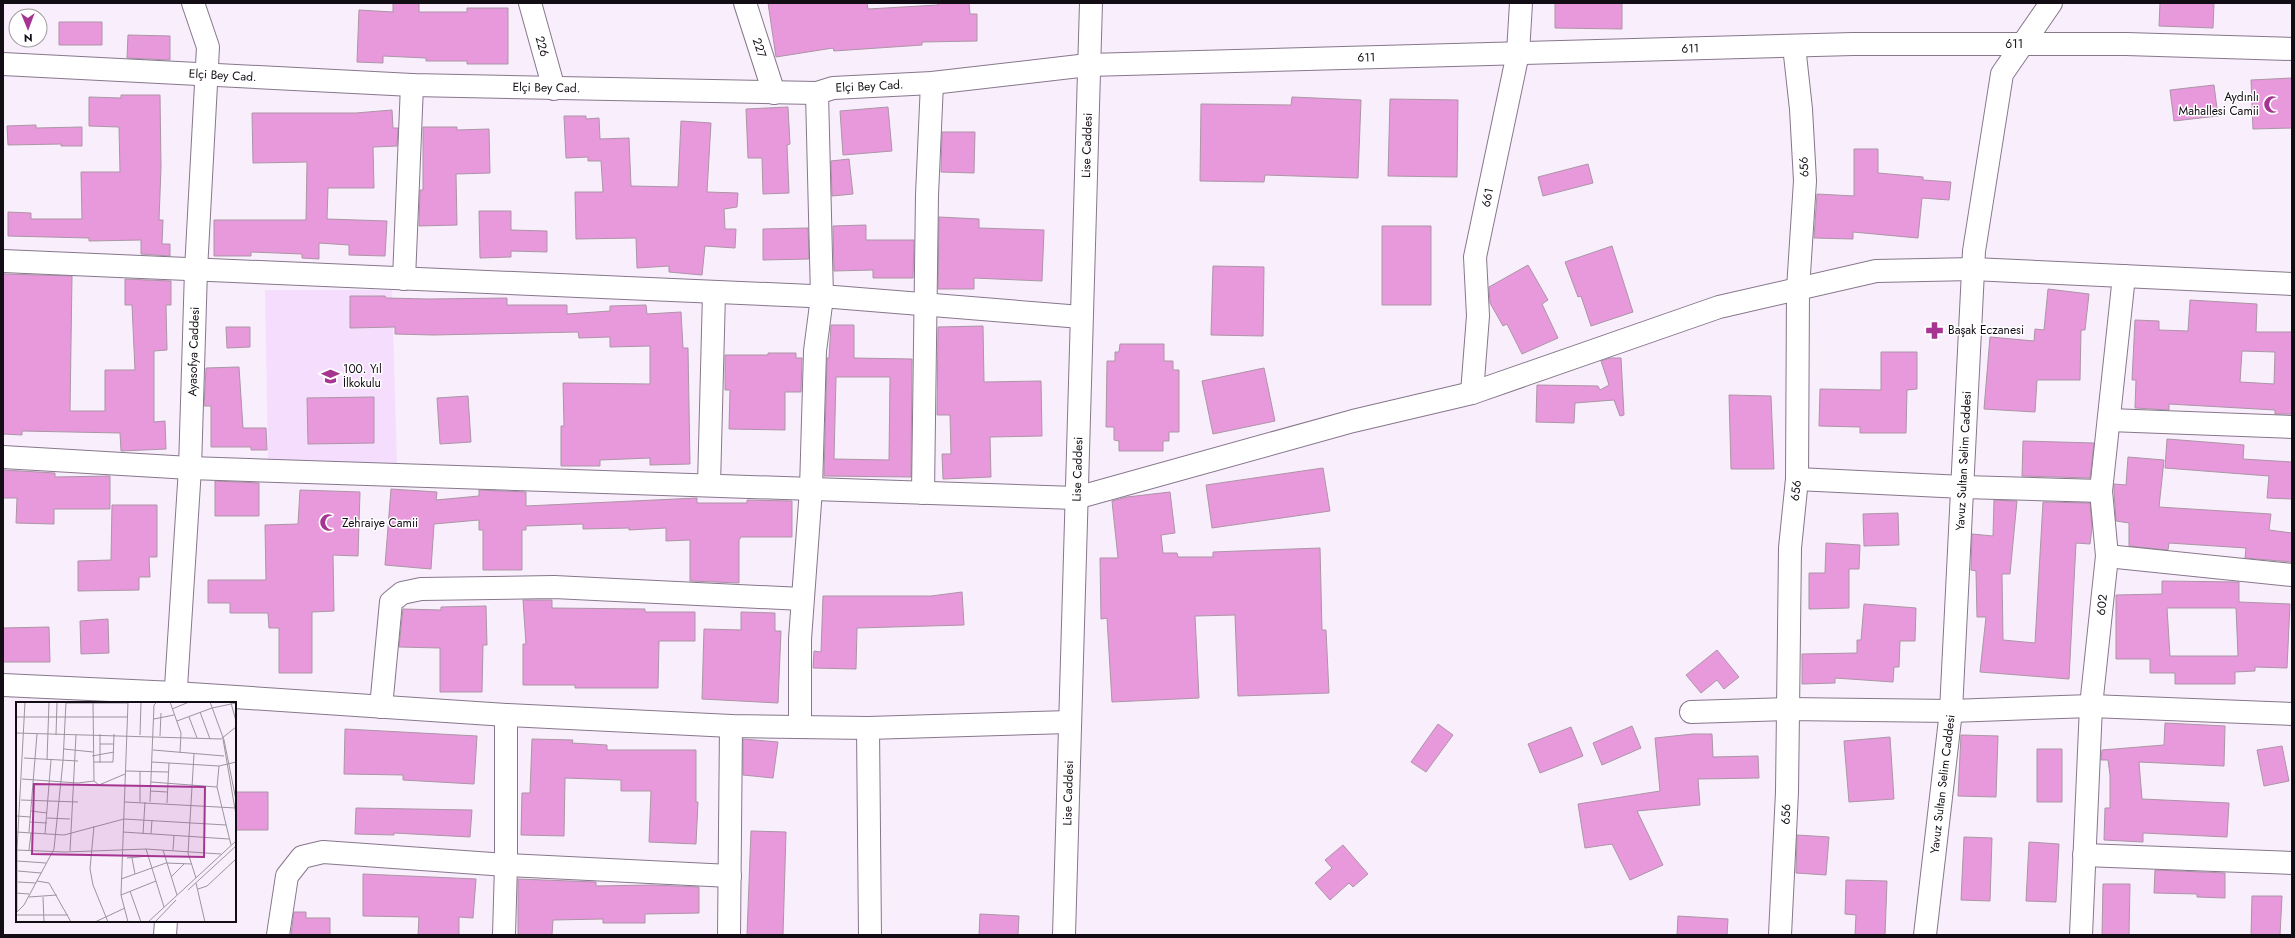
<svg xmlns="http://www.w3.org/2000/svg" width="2295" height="938" font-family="Jost,sans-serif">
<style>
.built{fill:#f5defd}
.building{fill:#e899db;stroke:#ac95a7;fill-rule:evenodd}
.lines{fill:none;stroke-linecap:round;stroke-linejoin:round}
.minor-casing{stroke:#87778c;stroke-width:24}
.minor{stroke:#fff;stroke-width:22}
.labels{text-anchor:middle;stroke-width:3;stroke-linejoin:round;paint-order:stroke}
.street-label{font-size:12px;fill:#120c14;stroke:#fff}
.poi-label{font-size:12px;fill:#120c14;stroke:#fff;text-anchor:start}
.inset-road{fill:none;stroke:#9c949f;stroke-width:1}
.view{fill:#a63592;fill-opacity:0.15;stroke:#a63592;stroke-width:2}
.inset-edge{fill:none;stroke:#120c14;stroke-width:2}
</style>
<rect width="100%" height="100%" fill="#f8eefc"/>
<path class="built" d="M 265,290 L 392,290 L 397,465 L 268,461 Z"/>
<path class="building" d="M 393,3 L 419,3 L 419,12 L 467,12 L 467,8 L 508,8 L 508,64 L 467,64 L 467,61 L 426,61 L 426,58 L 383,56 L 383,63 L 357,62 L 359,10 L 393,12 Z
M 768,3 L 867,3 L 868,9 L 938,5 L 938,3 L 969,3 L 970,14 L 977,14 L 977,41 L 922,42 L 922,45 L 834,51 L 833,48 L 776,57 Z
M 1555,3 L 1622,3 L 1622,29 L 1555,28 Z
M 2160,3 L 2214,3 L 2213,28 L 2159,26 Z
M 59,22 L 102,22 L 102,45 L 59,45 Z
M 128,35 L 170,36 L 170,60 L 127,58 Z
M 2292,78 L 2292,128 L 2253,129 L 2251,80 Z
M 2214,85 L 2218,116 L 2174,121 L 2170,90 Z
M 121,95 L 160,95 L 161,167 L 159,220 L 163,220 L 162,244 L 170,244 L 170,256 L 141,254 L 141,240 L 89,241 L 89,238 L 8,236 L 8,212 L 31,213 L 31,219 L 82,219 L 81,172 L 120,172 L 119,127 L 89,126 L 89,97 L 121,98 Z
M 1292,97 L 1361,100 L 1358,178 L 1265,175 L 1264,182 L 1200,181 L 1201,104 L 1291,105 Z
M 1390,99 L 1458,100 L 1457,177 L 1388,176 Z
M 788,107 L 790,144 L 787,145 L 789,193 L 763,194 L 762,158 L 748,158 L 746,109 Z
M 888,107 L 892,151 L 843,155 L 840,111 Z
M 392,110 L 393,128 L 398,128 L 397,146 L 373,147 L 374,188 L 328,188 L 327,219 L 387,221 L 385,256 L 349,255 L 349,245 L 319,243 L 319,259 L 302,258 L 302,254 L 251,252 L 251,256 L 214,256 L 214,220 L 306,220 L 307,162 L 253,163 L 252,113 L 356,113 Z
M 564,116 L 586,116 L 586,119 L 599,118 L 600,139 L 629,138 L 631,186 L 678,187 L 681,121 L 711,123 L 707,192 L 738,193 L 737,207 L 724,209 L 725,229 L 736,229 L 735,248 L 705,246 L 702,275 L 669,272 L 669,266 L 637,268 L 636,238 L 576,239 L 575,192 L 603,192 L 601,161 L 588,161 L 588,157 L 566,158 Z
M 36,125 L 36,128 L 82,127 L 82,146 L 61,146 L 61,144 L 8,145 L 7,126 Z
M 423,127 L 457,127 L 457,130 L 489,129 L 490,173 L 456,174 L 457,225 L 419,226 L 420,190 L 423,190 Z
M 942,132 L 975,132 L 974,173 L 941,172 Z
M 1854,149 L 1878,149 L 1878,173 L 1923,177 L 1923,180 L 1951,182 L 1949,200 L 1922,198 L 1918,238 L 1853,232 L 1853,239 L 1814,238 L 1817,194 L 1854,196 Z
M 849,159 L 853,194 L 832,196 L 831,161 Z
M 1588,164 L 1593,183 L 1543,196 L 1538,177 Z
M 479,211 L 511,211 L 511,230 L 547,231 L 547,252 L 511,251 L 511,257 L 480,258 Z
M 939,217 L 979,219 L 979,228 L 1044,230 L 1042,281 L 974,278 L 974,289 L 938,289 Z
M 866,225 L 866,240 L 914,240 L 913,278 L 873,278 L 873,270 L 834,271 L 833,226 Z
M 1382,226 L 1431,226 L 1431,305 L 1382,305 Z
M 808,228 L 809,259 L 763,260 L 763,229 Z
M 1612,246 L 1633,312 L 1591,326 L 1581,296 L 1578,297 L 1565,262 Z
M 1528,265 L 1548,300 L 1542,304 L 1558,338 L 1522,354 L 1507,324 L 1503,326 L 1490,303 L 1489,287 Z
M 1213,266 L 1264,267 L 1263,336 L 1211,335 Z
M 3,274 L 72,276 L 70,411 L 105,411 L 105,370 L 135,370 L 132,305 L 125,305 L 125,279 L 171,281 L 171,305 L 166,305 L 167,350 L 154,351 L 154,422 L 165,421 L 166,449 L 121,451 L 120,433 L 22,431 L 22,435 L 3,434 Z
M 2048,289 L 2089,294 L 2085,330 L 2081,330 L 2080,380 L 2037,380 L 2035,412 L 1984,409 L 1990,337 L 2034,341 L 2035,329 L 2044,330 Z
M 350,296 L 385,296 L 386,298 L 429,299 L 507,298 L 507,305 L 567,305 L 567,314 L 610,311 L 610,306 L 646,305 L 647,314 L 681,312 L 683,348 L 688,348 L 690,464 L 650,465 L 650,458 L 600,460 L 600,466 L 561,466 L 561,426 L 564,426 L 563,383 L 650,384 L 650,346 L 610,347 L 610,337 L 579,338 L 578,332 L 433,335 L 395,334 L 395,327 L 350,328 Z
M 2190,300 L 2257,304 L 2256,332 L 2292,332 L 2292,414 L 2275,414 L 2275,410 L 2169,404 L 2169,410 L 2135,408 L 2136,380 L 2132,380 L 2135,320 L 2159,321 L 2159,330 L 2188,331 ZM 2242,351 L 2275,352 L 2274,384 L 2240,382 Z
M 831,325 L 854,325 L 854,358 L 912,359 L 911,477 L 824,476 L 827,358 L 829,358 ZM 836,377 L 890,377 L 889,460 L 834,459 Z
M 983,326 L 984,382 L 1041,381 L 1042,436 L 990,437 L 991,477 L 943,479 L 942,454 L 951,454 L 950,415 L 937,415 L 938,327 Z
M 226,327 L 250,327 L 250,347 L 227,348 Z
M 1120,344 L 1164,344 L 1164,361 L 1173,361 L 1173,370 L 1179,370 L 1179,432 L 1169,432 L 1169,441 L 1163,441 L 1163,451 L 1119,451 L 1119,441 L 1114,440 L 1114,427 L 1106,427 L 1107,361 L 1115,361 L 1115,352 L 1119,352 Z
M 1881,352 L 1917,352 L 1917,389 L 1907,390 L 1906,433 L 1860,433 L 1860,427 L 1819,426 L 1820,389 L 1881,390 Z
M 768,353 L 796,353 L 796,358 L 802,358 L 801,392 L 785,392 L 785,430 L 729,429 L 730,390 L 725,390 L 725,355 L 768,355 Z
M 1610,358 L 1621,358 L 1624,415 L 1620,416 L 1614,400 L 1575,403 L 1574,423 L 1536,422 L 1537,385 L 1598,386 L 1600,390 L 1609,385 L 1601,361 Z
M 239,367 L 243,428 L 266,428 L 267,450 L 251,450 L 251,447 L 211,447 L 211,406 L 204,406 L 206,368 Z
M 1264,368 L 1275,421 L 1213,434 L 1202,381 Z
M 1729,395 L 1771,396 L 1774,469 L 1731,469 Z
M 468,396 L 471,442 L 440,444 L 437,398 Z
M 374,397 L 374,443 L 308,444 L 307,398 Z
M 2167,439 L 2244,445 L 2243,459 L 2292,462 L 2292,499 L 2267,498 L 2269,476 L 2165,468 Z
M 2023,441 L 2094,443 L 2090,478 L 2022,476 Z
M 2128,457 L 2164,460 L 2159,507 L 2271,514 L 2269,530 L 2292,533 L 2292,562 L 2245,558 L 2246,548 L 2169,543 L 2168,550 L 2129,546 L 2129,523 L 2116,521 L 2114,491 L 2114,484 L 2126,485 Z
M 1323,468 L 1330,511 L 1212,528 L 1206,485 Z
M 3,470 L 55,473 L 55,477 L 110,476 L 110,509 L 54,509 L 54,524 L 16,523 L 17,498 L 3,498 Z
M 215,481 L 259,483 L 259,516 L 215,516 Z
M 391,489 L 437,492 L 436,500 L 479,496 L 479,490 L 526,492 L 526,506 L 697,498 L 697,503 L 747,503 L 747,500 L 792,501 L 792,537 L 741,537 L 739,540 L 739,583 L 690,581 L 690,540 L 666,541 L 666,528 L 629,530 L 629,528 L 583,529 L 583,524 L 526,526 L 526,530 L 522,530 L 522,570 L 483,570 L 483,530 L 479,530 L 479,520 L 434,524 L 431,569 L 385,565 Z
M 300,490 L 360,492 L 358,556 L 333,555 L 334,611 L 312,612 L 312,673 L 279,673 L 279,628 L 269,628 L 268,613 L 230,613 L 230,603 L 208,603 L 208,580 L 266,580 L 265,525 L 298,524 Z
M 1170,492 L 1175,533 L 1161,535 L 1163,553 L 1177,553 L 1178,557 L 1213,557 L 1213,552 L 1320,548 L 1322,630 L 1326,630 L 1329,693 L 1238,696 L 1235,615 L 1195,616 L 1199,698 L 1112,702 L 1107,618 L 1101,619 L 1100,558 L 1118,558 L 1112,501 L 1127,497 Z
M 1994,500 L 2017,501 L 2010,574 L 2002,574 L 2003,640 L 2035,643 L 2043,502 L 2090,503 L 2092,528 L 2090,544 L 2076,543 L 2069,679 L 1980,672 L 1986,617 L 1977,617 L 1976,571 L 1971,570 L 1972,534 L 1993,536 Z
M 112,505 L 157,505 L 157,557 L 149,557 L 150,577 L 139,577 L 139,590 L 78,591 L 78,561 L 111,560 Z
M 1898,513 L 1899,545 L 1864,546 L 1863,514 Z
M 1826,543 L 1860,545 L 1859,569 L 1849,569 L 1849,608 L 1809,609 L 1809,573 L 1825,573 Z
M 2162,581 L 2239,582 L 2239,602 L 2290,604 L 2287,668 L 2255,667 L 2255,671 L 2235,672 L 2235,684 L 2175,684 L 2175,673 L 2150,673 L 2150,659 L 2116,659 L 2116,595 L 2162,594 ZM 2167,608 L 2236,608 L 2238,656 L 2170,656 Z
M 962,592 L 964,625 L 857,628 L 856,669 L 813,668 L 814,651 L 821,652 L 823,596 L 931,596 Z
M 523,600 L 552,600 L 552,608 L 645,609 L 645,612 L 695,612 L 695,641 L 659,641 L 658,688 L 575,688 L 575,685 L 523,685 L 523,644 L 526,644 Z
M 1864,604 L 1916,608 L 1915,641 L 1900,641 L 1899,667 L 1894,667 L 1893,682 L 1835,678 L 1835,683 L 1802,684 L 1802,654 L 1857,653 L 1857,640 L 1861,640 Z
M 486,606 L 487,645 L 483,645 L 482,692 L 440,692 L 440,648 L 399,647 L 403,609 L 441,610 L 441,607 Z
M 741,612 L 775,613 L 775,631 L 781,631 L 778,703 L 702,699 L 704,629 L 741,630 Z
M 108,619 L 109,653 L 81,654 L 80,621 Z
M 49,627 L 50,662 L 3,662 L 3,628 Z
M 1717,650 L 1739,677 L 1724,689 L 1717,680 L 1701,693 L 1686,675 Z
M 2165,723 L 2225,726 L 2224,766 L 2139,762 L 2142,799 L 2229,803 L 2227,837 L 2143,833 L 2143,842 L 2104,840 L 2105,808 L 2110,808 L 2110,775 L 2108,760 L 2101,760 L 2102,750 L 2164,745 Z
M 1438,724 L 1453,735 L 1426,772 L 1411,762 Z
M 1632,726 L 1641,748 L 1602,765 L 1593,743 Z
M 1571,727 L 1583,756 L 1540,773 L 1528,744 Z
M 345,729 L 477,736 L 474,784 L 403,780 L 403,775 L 344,774 Z
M 1693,734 L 1712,734 L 1713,757 L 1758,756 L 1759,778 L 1698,779 L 1700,805 L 1637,811 L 1663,865 L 1630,880 L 1612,844 L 1585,848 L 1578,804 L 1660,791 L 1655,738 Z
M 1961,735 L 1998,736 L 1996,797 L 1958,796 Z
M 1890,737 L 1894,799 L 1849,802 L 1844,741 Z
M 532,739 L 573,740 L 572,743 L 607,745 L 607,750 L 696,750 L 696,802 L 698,802 L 696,844 L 649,842 L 651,791 L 621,791 L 621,780 L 565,778 L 564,836 L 521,835 L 522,793 L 530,793 Z
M 743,739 L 778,742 L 773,778 L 743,775 Z
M 2282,746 L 2289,781 L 2264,786 L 2257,750 Z
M 2037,749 L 2062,749 L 2062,802 L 2037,802 Z
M 235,792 L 268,792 L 268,830 L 235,830 Z
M 356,808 L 472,810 L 470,837 L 394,833 L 394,835 L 355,834 Z
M 751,831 L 786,832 L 783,935 L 747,935 Z
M 1797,835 L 1829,837 L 1826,875 L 1796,873 Z
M 1964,837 L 1992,838 L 1990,901 L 1961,900 Z
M 2029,842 L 2059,844 L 2056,902 L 2026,901 Z
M 1343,845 L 1368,874 L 1353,887 L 1349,883 L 1330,900 L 1315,883 L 1332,868 L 1325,860 Z
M 2155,870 L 2225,873 L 2225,898 L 2197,897 L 2197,894 L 2154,893 Z
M 363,874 L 476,879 L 473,918 L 459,917 L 459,935 L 418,935 L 419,917 L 363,916 Z
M 518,879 L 596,882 L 596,886 L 652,885 L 699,887 L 699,913 L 645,914 L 645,923 L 603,923 L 603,919 L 553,920 L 552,935 L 518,935 Z
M 1846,880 L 1887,881 L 1885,935 L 1855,935 L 1856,915 L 1845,914 Z
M 2103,884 L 2130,884 L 2129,935 L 2102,935 Z
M 2252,896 L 2282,896 L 2280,935 L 2251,935 Z
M 294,912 L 306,912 L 306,918 L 330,918 L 330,935 L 291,935 Z
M 980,914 L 1019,916 L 1018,935 L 979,935 Z
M 1678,916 L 1728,919 L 1727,935 L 1677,935 Z"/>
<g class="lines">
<defs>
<g id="minor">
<path id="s1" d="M 530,3 L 554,89"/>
<path id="s2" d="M 745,3 L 774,93"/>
<path id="s3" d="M 3,64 L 412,85 L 817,93 L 833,88 L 932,83 L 1088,65 L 1853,44 L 2126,44 L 2292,49"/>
<path d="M 3,261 L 834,297 L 1081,317"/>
<path d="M 404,279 L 412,85"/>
<path id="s4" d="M 1472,393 L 1478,316 L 1475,257 L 1518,53 L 1521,3"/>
<path d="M 2109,420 L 2292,427"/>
<path d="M 3,457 L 190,468 L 1076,498 L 1353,421 L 1472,393 L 1719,307 L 1876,271 L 1973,269 L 2292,284"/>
<path d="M 1797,479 L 1963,487 L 2101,491"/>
<path d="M 709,485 L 714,293"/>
<path d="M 923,493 L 927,195 L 932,83"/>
<path d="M 2107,556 L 2292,575"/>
<path d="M 3,685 L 175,693 L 506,715 L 731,726 L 868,728 L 1070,722"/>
<path id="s5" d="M 175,703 L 190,468 L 196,270 L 208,47 L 193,3"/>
<path d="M 381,707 L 391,602 L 402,593 L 421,589 L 554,587 L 802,599"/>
<path d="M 1691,712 L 1787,709 L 1951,711 L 2091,706 L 2292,714"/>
<path d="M 800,726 L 800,639 L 811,489 L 815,351 L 822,297 L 817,93"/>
<path d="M 868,728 L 870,935"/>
<path d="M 2084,855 L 2292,863"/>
<path d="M 165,935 L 166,921"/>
<path d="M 278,935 L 287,876 L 302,857 L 323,852 L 506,865 L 730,876"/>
<path d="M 504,935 L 506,865 L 506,715"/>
<path d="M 729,935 L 731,726"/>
<path id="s6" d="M 1064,935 L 1091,3"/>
<path id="s7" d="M 1780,935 L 1787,792 L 1790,548 L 1797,479 L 1798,289 L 1805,181 L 1801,109 L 1794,46"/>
<path id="s8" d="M 1925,935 L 1951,711 L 1974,251 L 2002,74 L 2051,3"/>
<path id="s9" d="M 2081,935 L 2091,706 L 2107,556 L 2101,491 L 2124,276"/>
</g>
</defs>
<use href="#minor" class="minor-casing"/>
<use href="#minor" class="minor"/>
</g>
<defs>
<symbol id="mosque-bare" viewBox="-9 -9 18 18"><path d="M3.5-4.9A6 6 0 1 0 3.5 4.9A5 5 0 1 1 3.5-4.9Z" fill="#a63592" stroke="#fff" stroke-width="2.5" paint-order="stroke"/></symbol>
<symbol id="pharmacy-bare" viewBox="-9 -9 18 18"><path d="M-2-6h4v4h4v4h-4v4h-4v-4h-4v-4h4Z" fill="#a63592" stroke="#fff" stroke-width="2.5" paint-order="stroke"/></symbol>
<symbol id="school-bare" viewBox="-9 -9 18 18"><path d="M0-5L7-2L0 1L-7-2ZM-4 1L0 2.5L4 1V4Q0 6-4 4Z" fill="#a63592" stroke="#fff" stroke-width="2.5" paint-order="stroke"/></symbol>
</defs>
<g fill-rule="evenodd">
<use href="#mosque-bare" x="2260" y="92" width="25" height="25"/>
<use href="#pharmacy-bare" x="1922" y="318" width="25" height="25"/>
<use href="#school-bare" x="318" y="364" width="25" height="25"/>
<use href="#mosque-bare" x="316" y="510" width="25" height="25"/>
</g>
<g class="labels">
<g class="street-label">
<text dy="4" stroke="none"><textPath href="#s3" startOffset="2014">611</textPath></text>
<text dy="4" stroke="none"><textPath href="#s1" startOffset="45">226</textPath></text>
<text dy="4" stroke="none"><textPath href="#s2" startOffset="47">227</textPath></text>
<text dy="4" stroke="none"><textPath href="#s3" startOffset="1690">611</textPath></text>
<text dy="4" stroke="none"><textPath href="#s3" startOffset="1366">611</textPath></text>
<text dy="4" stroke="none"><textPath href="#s3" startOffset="220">Elçi Bey Cad.</textPath></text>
<text dy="4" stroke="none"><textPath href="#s3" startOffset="868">Elçi Bey Cad.</textPath></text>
<text dy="4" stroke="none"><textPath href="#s3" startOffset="544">Elçi Bey Cad.</textPath></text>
<text dy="4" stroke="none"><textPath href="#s6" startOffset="790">Lise Caddesi</textPath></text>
<text transform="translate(1804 167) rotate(-93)" y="4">656</text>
<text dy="4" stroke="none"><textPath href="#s4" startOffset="197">661</textPath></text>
<text dy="4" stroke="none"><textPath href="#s5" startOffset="352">Ayasofya Caddesi</textPath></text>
<text dy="4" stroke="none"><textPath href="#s8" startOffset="476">Yavuz Sultan Selim Caddesi</textPath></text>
<text dy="4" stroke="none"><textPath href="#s6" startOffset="466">Lise Caddesi</textPath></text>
<text dy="4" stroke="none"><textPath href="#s7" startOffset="445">656</textPath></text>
<text dy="4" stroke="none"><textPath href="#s9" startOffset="331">602</textPath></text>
<text dy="4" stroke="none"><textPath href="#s8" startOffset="152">Yavuz Sultan Selim Caddesi</textPath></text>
<text dy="4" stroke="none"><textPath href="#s6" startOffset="142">Lise Caddesi</textPath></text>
<text dy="4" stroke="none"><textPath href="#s7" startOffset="121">656</textPath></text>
</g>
<g class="poi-label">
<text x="2259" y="101" text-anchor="end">Aydınlı<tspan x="2259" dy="14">Mahallesi Camii</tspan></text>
<text x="1948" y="334">Başak Eczanesi</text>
<text x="343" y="373">100. Yıl<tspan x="343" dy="14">İlkokulu</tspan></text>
<text x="342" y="527">Zehraiye Camii</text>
</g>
</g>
<g transform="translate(16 702)">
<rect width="220" height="220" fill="#f8eefc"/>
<path class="inset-road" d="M 77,0 L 78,79M 112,0 L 105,193 L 112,220M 154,0 L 165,31 L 164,51M 194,0 L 208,38 L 220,98M 50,1 L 112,1M 215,1 L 220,19M 156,7 L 173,0M 184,10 L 194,37M 0,15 L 111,15M 173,15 L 181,36M 138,17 L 158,13M 161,19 L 196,6 L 220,1M 0,31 L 205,37 L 220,25M 40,33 L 41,0M 124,33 L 125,0M 144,34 L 145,11M 207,37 L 220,113M 84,42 L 98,42M 48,47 L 77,50M 137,48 L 208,54M 178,52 L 172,151 L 180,176M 76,54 L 98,50M 8,56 L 62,59M 31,58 L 33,0M 77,60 L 97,60 L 98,32M 136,60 L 203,64 L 220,60M 84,61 L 84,32M 203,64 L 201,85 L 215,143M 110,69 L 152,70M 6,77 L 62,81 L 78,79M 78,79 L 83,83 L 109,72M 135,80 L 201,85M 134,89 L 151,90M 5,98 L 62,100M 109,100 L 220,106M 124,100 L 124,69M 134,100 L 138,3 L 141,0M 151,101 L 153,61M 15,109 L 31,111M 0,114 L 15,115M 31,116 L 54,117M 14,120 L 31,121M 78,124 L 74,167 L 77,183 L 92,220M 0,130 L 48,133 L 108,117 L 210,123M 13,130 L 21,32M 107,130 L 213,137M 29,132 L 35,58M 127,132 L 129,100M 135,132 L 136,118M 130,147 L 148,205M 0,148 L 49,150 L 130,147 L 205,152M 13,148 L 15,131M 147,148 L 161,193M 157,148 L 158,134M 54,149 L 60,33M 111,156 L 132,154M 116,156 L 119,172M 1,159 L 30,161M 2,169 L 25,171M 155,175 L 168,162M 105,177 L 150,161 L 176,162M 21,179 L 33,181 L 55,220M 2,180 L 20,181M 180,181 L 189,220M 182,187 L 191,184 L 220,157M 172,188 L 220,144M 114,189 L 125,220M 0,191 L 13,192M 105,193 L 140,179M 13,195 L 41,193M 27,195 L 28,220M 1,209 L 1,148 L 9,0M 0,211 L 8,203 L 38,147 L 47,59 L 50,0M 0,213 L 52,213M 79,220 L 109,206M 132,220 L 220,139M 139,220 L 160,198"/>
<path class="view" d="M 18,82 L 189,85 L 188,155 L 16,152 Z"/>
<rect width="220" height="220" class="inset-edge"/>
</g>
<rect width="2295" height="938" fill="none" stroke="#120c14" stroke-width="8"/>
<g transform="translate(28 28) rotate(179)"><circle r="19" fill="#ffffff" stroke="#a09ea1"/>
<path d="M0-3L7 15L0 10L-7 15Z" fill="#a63592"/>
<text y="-6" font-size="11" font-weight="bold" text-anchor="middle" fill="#120c14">N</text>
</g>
</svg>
